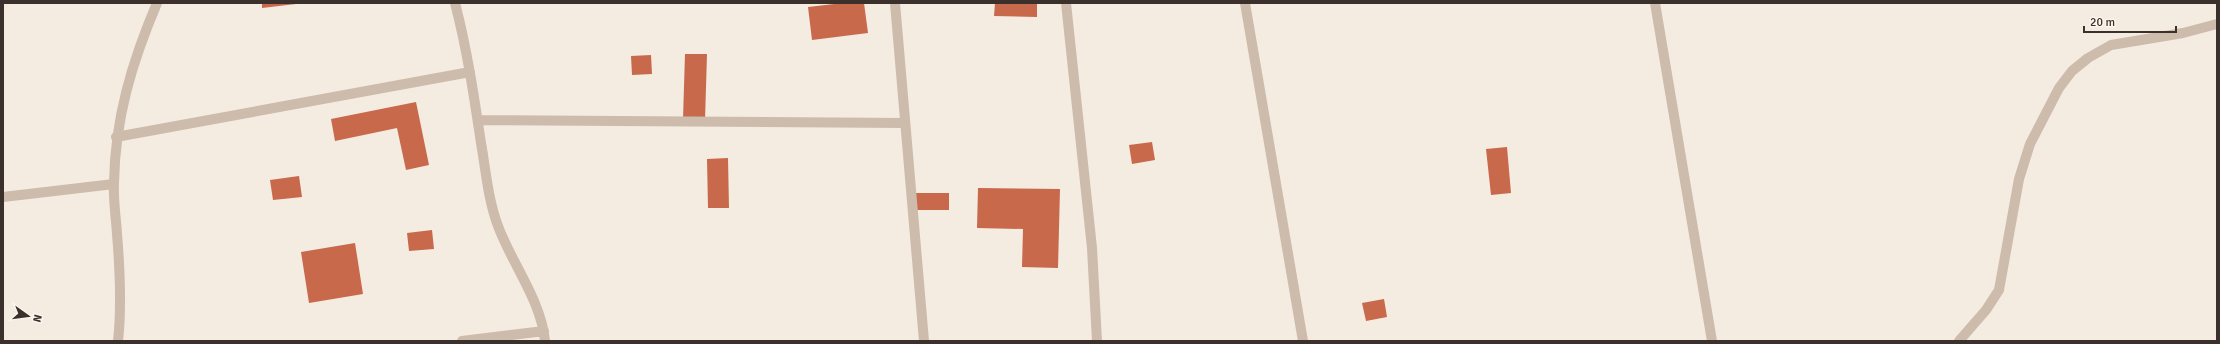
<svg xmlns="http://www.w3.org/2000/svg" width="2220" height="344" font-family="Signika,sans-serif">
<style>
.building{fill:#c8694b}
.lines{fill:none;stroke-linecap:round;stroke-linejoin:round}
.minor{stroke:#cdbbac;stroke-width:10}
</style>
<rect width="100%" height="100%" fill="#f4ebe1"/>
<path class="building" d="M 262,3 L 296,3 L 296,4 L 262,8 Z
M 843,3 L 864,3 L 868,33 L 812,40 L 808,7 Z
M 995,3 L 1037,3 L 1037,17 L 994,16 Z
M 685,54 L 707,54 L 705,120 L 683,119 Z
M 651,55 L 652,74 L 632,75 L 631,56 Z
M 416,102 L 429,165 L 406,170 L 397,128 L 335,141 L 331,119 Z
M 1152,142 L 1155,160 L 1132,164 L 1129,145 Z
M 1507,147 L 1511,193 L 1491,195 L 1486,149 Z
M 728,158 L 729,208 L 708,208 L 707,159 Z
M 299,176 L 302,197 L 273,200 L 270,180 Z
M 978,188 L 1060,189 L 1058,268 L 1022,267 L 1023,229 L 977,228 Z
M 915,193 L 949,193 L 949,210 L 914,210 Z
M 432,230 L 434,249 L 409,251 L 407,233 Z
M 355,243 L 363,294 L 309,303 L 301,252 Z
M 1384,299 L 1387,317 L 1366,321 L 1362,303 Z"/>
<g class="lines">
<path class="minor" d="M 455,3 C 467,49 474,96 481,143 C 486,171 488,200 498,226 C 512,264 541,300 545,341
M 895,3 L 924,341
M 1066,3 L 1092,248 L 1097,341
M 1245,3 L 1303,341
M 1655,3 L 1712,341
M 478,120 L 905,123
M 116,137 L 470,72
M 3,197 L 114,184
M 118,341 C 122,305 120,270 117,234 C 116,217 113,200 114,183 C 115,118 132,62 157,3
M 462,341 L 544,331
M 1959,341 L 1986,310 L 1999,290 L 2019,179 L 2030,144 L 2059,88 L 2072,71 L 2088,58 L 2111,45 L 2183,33 L 2217,24"/>
</g>
<rect width="2220" height="344" fill="none" stroke="#3b302b" stroke-width="8"/>
<g transform="translate(28 316) rotate(104)" stroke="#fbf5ee" stroke-width="3" paint-order="stroke">
<path d="M0-3L7 15L0 10L-7 15Z" fill="#3b302b"/>
<text y="-6" font-size="11" font-weight="bold" text-anchor="middle" fill="#3b302b">N</text>
</g>
<path d="M2084 26v6h92v-6" fill="none" stroke="#3b302b" stroke-width="2"/>
<text x="2090" y="26" font-size="12" fill="#3b302b" stroke="#fbf5ee" stroke-width="3" paint-order="stroke">20 m</text>
</svg>
